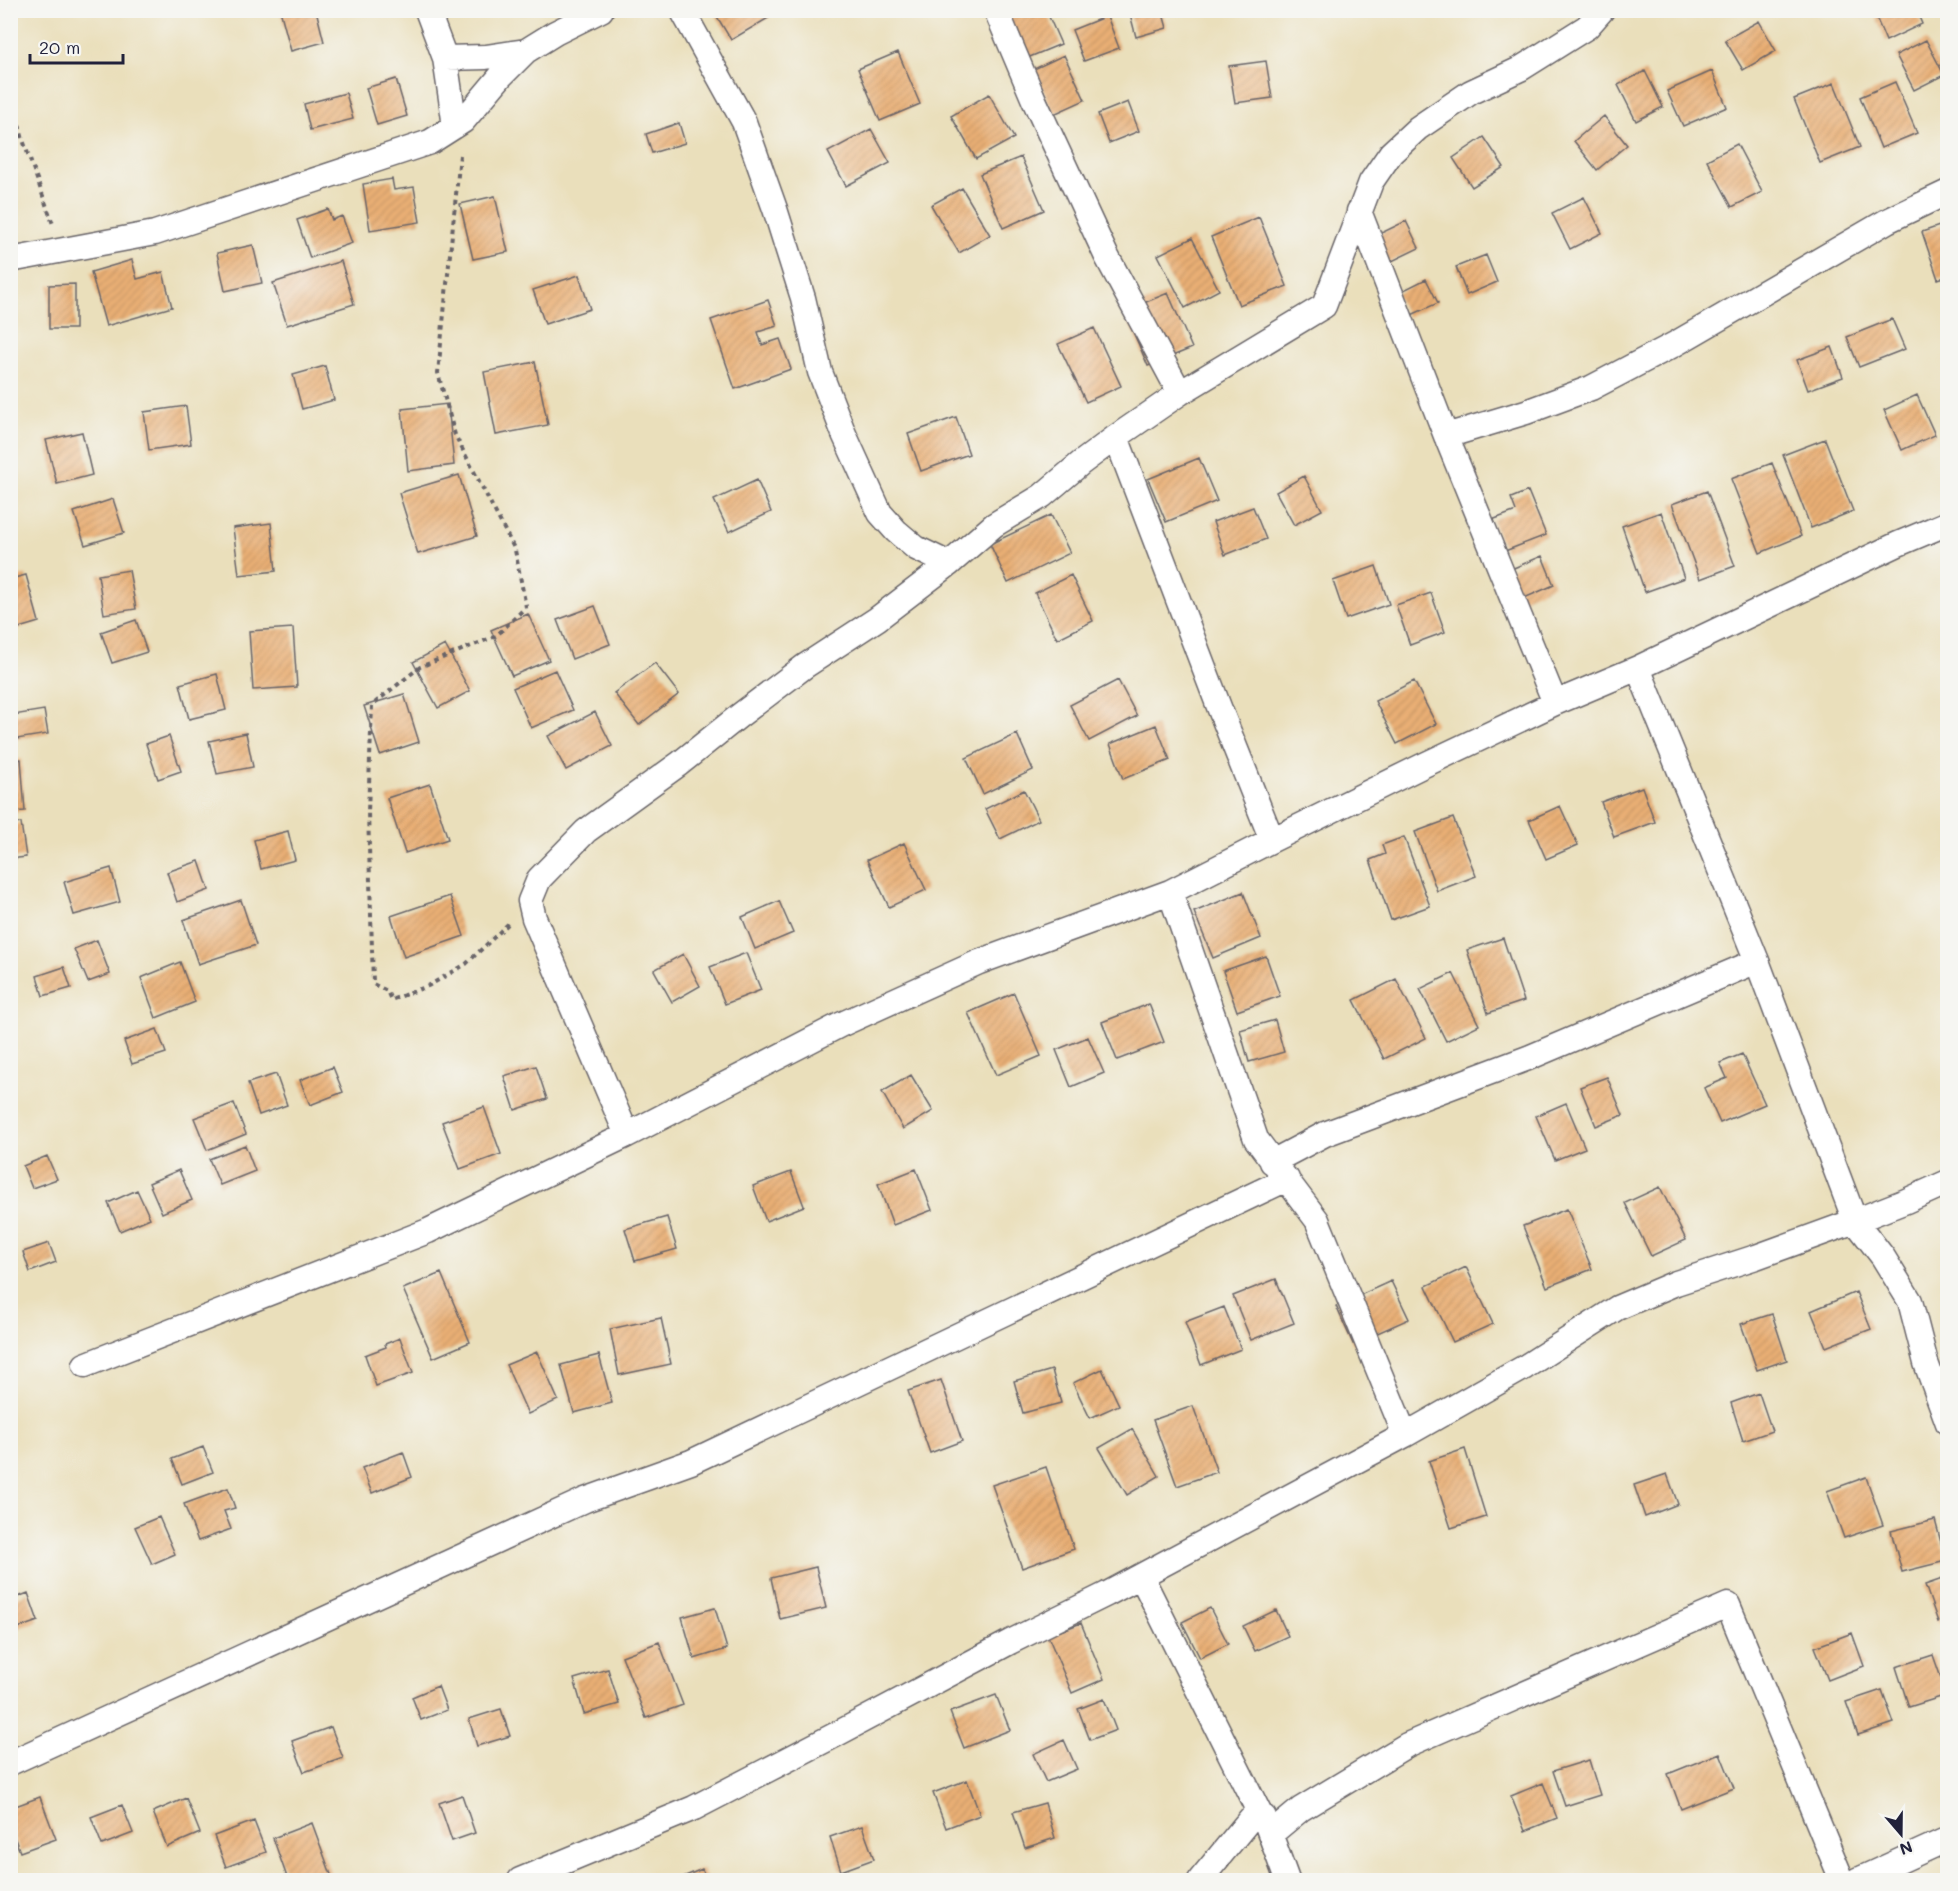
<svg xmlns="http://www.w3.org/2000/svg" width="1958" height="1891" font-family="Mali,sans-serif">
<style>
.building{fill:url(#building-hatch)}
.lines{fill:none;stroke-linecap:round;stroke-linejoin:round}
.street-casing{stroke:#686468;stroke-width:27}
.path{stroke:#686468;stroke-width:4;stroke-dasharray:4.5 4.5;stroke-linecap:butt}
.street{stroke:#fff;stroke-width:24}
</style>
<defs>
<pattern id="building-hatch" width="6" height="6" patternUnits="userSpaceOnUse" patternTransform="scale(1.5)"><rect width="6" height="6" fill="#e9af74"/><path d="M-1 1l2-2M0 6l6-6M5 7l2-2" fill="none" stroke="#c89665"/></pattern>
</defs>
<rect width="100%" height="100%" fill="#f6f6f2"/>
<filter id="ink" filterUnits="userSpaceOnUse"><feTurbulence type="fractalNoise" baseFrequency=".0167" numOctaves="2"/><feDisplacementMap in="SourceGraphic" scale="12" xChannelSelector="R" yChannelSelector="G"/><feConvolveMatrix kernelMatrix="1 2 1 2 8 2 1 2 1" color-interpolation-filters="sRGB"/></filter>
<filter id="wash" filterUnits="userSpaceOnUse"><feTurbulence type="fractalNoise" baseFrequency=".008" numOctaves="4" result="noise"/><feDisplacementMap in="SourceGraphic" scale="24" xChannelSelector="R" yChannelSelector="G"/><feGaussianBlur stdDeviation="1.35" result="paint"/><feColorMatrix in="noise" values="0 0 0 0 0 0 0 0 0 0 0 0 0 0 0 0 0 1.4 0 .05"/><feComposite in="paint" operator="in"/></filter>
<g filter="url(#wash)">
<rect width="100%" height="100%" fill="#eadfbb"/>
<g id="blocks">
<path class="building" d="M 280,10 L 316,10 L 324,42 L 291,51 Z
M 723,10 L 766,10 L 770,17 L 731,40 L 716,15 Z
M 998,10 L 1046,10 L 1061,44 L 1020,61 Z
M 1129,10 L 1162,10 L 1167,28 L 1136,37 Z
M 1873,10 L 1916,10 L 1922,24 L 1886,41 Z
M 1107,16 L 1119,48 L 1084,61 L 1072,30 Z
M 1759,21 L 1776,51 L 1743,70 L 1725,40 Z
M 1926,40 L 1944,75 L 1914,90 L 1896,55 Z
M 898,52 L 920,104 L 880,121 L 858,69 Z
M 1064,55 L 1085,100 L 1054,114 L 1034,69 Z
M 1266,61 L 1272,98 L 1235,103 L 1229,66 Z
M 1645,71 L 1663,107 L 1636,121 L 1618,85 Z
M 1712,71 L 1727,107 L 1683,126 L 1667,91 Z
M 396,79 L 407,116 L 377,125 L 366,88 Z
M 1895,82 L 1917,133 L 1881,148 L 1860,97 Z
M 1834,83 L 1860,147 L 1820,163 L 1794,99 Z
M 346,93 L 353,119 L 310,130 L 304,104 Z
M 989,94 L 1014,138 L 976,159 L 951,116 Z
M 1128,102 L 1139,131 L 1109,143 L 1098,114 Z
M 1604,116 L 1627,145 L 1597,170 L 1574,141 Z
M 679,123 L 685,143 L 652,153 L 646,134 Z
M 871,129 L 890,163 L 846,186 L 828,152 Z
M 1484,137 L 1504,167 L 1472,187 L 1453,158 Z
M 1737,144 L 1762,192 L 1732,207 L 1707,160 Z
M 1021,157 L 1044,210 L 1003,228 L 980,174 Z
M 392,179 L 394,190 L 414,187 L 420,222 L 370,230 L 363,184 Z
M 962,188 L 990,235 L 959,253 L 931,205 Z
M 495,196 L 508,252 L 473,259 L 460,204 Z
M 1584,197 L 1602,233 L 1570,249 L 1552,213 Z
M 328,209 L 332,220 L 342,216 L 352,243 L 310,258 L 297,220 Z
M 1259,217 L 1287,286 L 1239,305 L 1211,237 Z
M 1406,221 L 1419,248 L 1388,263 L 1375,236 Z
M 1948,223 L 1948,276 L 1938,279 L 1922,232 Z
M 1192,238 L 1219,290 L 1185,308 L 1158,255 Z
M 253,245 L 262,283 L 225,291 L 217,253 Z
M 1486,255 L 1497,282 L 1467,295 L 1456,267 Z
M 132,260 L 137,279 L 163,272 L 172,307 L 106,326 L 91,272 Z
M 341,261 L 354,304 L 287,325 L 273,283 Z
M 579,275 L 590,309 L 545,324 L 533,290 Z
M 1426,279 L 1438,303 L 1407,317 L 1396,294 Z
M 75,284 L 75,329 L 49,329 L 49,285 Z
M 1168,293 L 1192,348 L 1148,366 L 1124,311 Z
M 768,300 L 777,326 L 758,332 L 762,345 L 780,339 L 791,369 L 735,389 L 711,320 Z
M 1892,319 L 1905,349 L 1859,367 L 1847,337 Z
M 1094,328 L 1121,386 L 1086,402 L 1058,344 Z
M 1832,347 L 1843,377 L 1808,390 L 1797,360 Z
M 535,362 L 548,425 L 496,435 L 484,372 Z
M 325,366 L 334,400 L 302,409 L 293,375 Z
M 1917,395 L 1935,435 L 1902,450 L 1884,410 Z
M 448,404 L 454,465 L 408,471 L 402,409 Z
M 186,406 L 191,444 L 149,450 L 144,412 Z
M 956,417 L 969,454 L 921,471 L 908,434 Z
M 82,432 L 92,475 L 57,484 L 46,440 Z
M 1825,439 L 1853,511 L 1811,528 L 1783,455 Z
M 1199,458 L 1217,501 L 1166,522 L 1148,479 Z
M 1772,463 L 1801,536 L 1760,553 L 1731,479 Z
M 459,475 L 477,536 L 418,554 L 399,493 Z
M 1304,476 L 1322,510 L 1294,525 L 1276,492 Z
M 757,480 L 771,512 L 729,532 L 714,500 Z
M 1528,491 L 1546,535 L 1505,551 L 1492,520 L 1516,511 L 1511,498 Z
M 1707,491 L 1735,566 L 1700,579 L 1672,504 Z
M 113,499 L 124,533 L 85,545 L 74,512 Z
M 1253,507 L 1266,539 L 1225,555 L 1213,522 Z
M 1661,512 L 1684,578 L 1645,592 L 1622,526 Z
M 1051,515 L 1070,553 L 1008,583 L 990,544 Z
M 271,523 L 276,571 L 239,575 L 233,528 Z
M 1542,556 L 1554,585 L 1522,599 L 1509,570 Z
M 1376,566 L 1389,604 L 1346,619 L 1333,581 Z
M 129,570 L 136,609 L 104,614 L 98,575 Z
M 26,575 L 39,622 L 12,630 L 10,624 L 10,579 Z
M 1071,575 L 1093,621 L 1057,639 L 1035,593 Z
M 1431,593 L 1445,632 L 1410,645 L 1396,605 Z
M 595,606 L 610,644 L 572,659 L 557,620 Z
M 528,614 L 549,660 L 512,676 L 491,630 Z
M 136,620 L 147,652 L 112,663 L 101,632 Z
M 293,628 L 297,687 L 253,690 L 249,631 Z
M 445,645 L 470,691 L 438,708 L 413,662 Z
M 655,663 L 679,694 L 639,725 L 614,693 Z
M 555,670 L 573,710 L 531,728 L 513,688 Z
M 217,674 L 226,710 L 189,719 L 180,684 Z
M 1118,680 L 1137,716 L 1089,741 L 1070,705 Z
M 1414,681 L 1436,724 L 1397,744 L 1375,701 Z
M 404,694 L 419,742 L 380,755 L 364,706 Z
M 44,710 L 48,734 L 17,739 L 13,715 Z
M 595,712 L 612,746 L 566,770 L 548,736 Z
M 1156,725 L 1170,760 L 1123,779 L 1110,744 Z
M 246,733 L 253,767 L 217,774 L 209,741 Z
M 1017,734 L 1033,770 L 983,794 L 966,758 Z
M 169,736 L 181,771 L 158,779 L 146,744 Z
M 21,759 L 25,811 L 10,812 L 10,760 Z
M 430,784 L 448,839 L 405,853 L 387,798 Z
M 1642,787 L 1655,822 L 1614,837 L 1601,802 Z
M 1024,790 L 1039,820 L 1000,839 L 985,809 Z
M 1560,806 L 1578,845 L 1546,859 L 1529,820 Z
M 1453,818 L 1476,876 L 1437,891 L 1415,832 Z
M 21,823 L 26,857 L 10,859 L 10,825 Z
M 288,831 L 295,860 L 261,869 L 254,840 Z
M 1404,837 L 1430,906 L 1391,920 L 1370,860 L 1385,854 L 1382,845 Z
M 904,843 L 926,890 L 889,907 L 867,860 Z
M 199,861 L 209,890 L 177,902 L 167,872 Z
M 111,868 L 120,902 L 74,915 L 64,882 Z
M 1243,892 L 1261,938 L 1213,958 L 1194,912 Z
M 450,896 L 464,936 L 404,957 L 391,916 Z
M 241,900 L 256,945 L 198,964 L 183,920 Z
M 779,901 L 793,933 L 755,949 L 742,917 Z
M 1503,938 L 1524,1001 L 1488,1013 L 1467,950 Z
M 97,940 L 110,974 L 88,982 L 74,949 Z
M 746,953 L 761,990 L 725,1004 L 710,967 Z
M 683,954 L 700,986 L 672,1002 L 654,970 Z
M 1266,956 L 1280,996 L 1237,1011 L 1223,971 Z
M 180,962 L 195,1002 L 156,1018 L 141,978 Z
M 64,967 L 71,988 L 43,996 L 37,976 Z
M 1453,973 L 1479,1025 L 1446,1041 L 1420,989 Z
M 1396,979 L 1426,1038 L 1384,1059 L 1354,1000 Z
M 1014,993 L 1041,1056 L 996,1075 L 968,1013 Z
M 1149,1004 L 1164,1042 L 1117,1060 L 1102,1022 Z
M 1275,1020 L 1284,1052 L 1249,1062 L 1240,1030 Z
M 157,1029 L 166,1053 L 132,1064 L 124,1041 Z
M 1088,1037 L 1104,1073 L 1071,1087 L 1056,1050 Z
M 1742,1054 L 1765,1104 L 1720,1123 L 1704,1088 L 1727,1078 L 1720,1063 Z
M 536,1066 L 547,1099 L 515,1110 L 504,1076 Z
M 333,1067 L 343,1092 L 310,1105 L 300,1080 Z
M 276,1074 L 287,1105 L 259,1115 L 248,1083 Z
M 911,1075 L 933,1111 L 903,1129 L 882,1092 Z
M 1607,1077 L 1623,1115 L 1596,1126 L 1580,1087 Z
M 234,1103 L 246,1134 L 207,1150 L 194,1118 Z
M 1566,1103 L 1585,1148 L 1555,1160 L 1536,1116 Z
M 484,1107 L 501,1154 L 460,1169 L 442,1122 Z
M 245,1145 L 255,1171 L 220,1185 L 209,1159 Z
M 47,1156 L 57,1179 L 32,1188 L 23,1166 Z
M 916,1169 L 932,1210 L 893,1225 L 878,1184 Z
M 179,1170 L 192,1200 L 162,1213 L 149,1183 Z
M 791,1172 L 804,1206 L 766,1221 L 753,1186 Z
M 1660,1187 L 1686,1240 L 1651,1256 L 1625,1203 Z
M 137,1190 L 150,1218 L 120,1231 L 108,1203 Z
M 1567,1209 L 1592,1269 L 1547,1287 L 1523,1226 Z
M 667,1217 L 677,1249 L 635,1261 L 625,1229 Z
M 49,1243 L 56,1262 L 30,1272 L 23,1252 Z
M 1466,1267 L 1493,1324 L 1453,1342 L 1426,1286 Z
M 441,1273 L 470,1342 L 433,1358 L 403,1289 Z
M 1276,1279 L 1294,1323 L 1251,1340 L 1233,1296 Z
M 1391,1281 L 1409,1319 L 1353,1344 L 1336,1306 Z
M 1856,1292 L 1871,1329 L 1826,1347 L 1811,1311 Z
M 1224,1307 L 1241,1349 L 1201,1365 L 1185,1322 Z
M 1772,1314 L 1787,1360 L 1757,1370 L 1741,1324 Z
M 661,1318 L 671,1364 L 619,1375 L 610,1329 Z
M 400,1338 L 413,1373 L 376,1386 L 365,1355 L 386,1347 L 385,1344 Z
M 537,1352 L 558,1400 L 528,1414 L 506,1365 Z
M 599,1355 L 612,1403 L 574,1413 L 561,1365 Z
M 1102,1369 L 1119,1405 L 1090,1418 L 1073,1383 Z
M 1052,1370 L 1061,1403 L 1023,1413 L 1014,1381 Z
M 941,1380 L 962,1441 L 930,1453 L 908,1391 Z
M 1759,1393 L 1772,1431 L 1743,1441 L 1731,1403 Z
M 1193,1406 L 1217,1472 L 1177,1486 L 1153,1420 Z
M 1132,1429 L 1159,1476 L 1127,1495 L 1099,1448 Z
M 203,1447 L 213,1472 L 182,1484 L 172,1459 Z
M 1465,1449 L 1486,1517 L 1451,1528 L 1429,1461 Z
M 403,1452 L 412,1477 L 372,1493 L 362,1468 Z
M 1046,1467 L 1074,1549 L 1022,1568 L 992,1485 Z
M 1667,1474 L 1678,1504 L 1645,1517 L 1634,1485 Z
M 1866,1477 L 1883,1525 L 1844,1538 L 1827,1491 Z
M 228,1488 L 235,1508 L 224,1511 L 231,1529 L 198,1541 L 184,1504 Z
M 159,1517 L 175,1554 L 152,1564 L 135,1527 Z
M 1935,1520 L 1946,1561 L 1902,1572 L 1891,1531 Z
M 816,1567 L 826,1608 L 780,1619 L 771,1578 Z
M 1948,1577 L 1948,1618 L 1938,1622 L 1925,1585 Z
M 28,1593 L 38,1621 L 10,1631 L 10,1600 Z
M 715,1608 L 727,1649 L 694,1659 L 682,1617 Z
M 1210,1608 L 1228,1644 L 1200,1658 L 1182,1622 Z
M 1276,1610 L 1288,1636 L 1255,1651 L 1243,1626 Z
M 1081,1623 L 1104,1679 L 1072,1693 L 1048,1636 Z
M 1852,1633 L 1864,1666 L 1828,1680 L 1815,1647 Z
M 659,1642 L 683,1705 L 646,1718 L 622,1656 Z
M 1933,1655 L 1947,1695 L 1909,1707 L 1896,1667 Z
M 608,1669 L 619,1704 L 584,1714 L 574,1679 Z
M 438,1686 L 447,1710 L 421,1720 L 412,1697 Z
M 1882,1690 L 1894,1723 L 1858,1735 L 1846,1702 Z
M 996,1695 L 1010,1730 L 964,1748 L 950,1712 Z
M 1104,1699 L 1116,1730 L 1090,1740 L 1078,1709 Z
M 501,1709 L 510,1736 L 477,1746 L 469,1719 Z
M 331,1727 L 343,1758 L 304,1772 L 292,1741 Z
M 1064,1740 L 1077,1769 L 1046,1782 L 1033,1754 Z
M 1720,1753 L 1734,1788 L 1681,1809 L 1668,1774 Z
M 1589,1760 L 1600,1795 L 1565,1806 L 1553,1771 Z
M 967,1780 L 980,1815 L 946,1828 L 933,1793 Z
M 1543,1783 L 1557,1818 L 1525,1831 L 1511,1796 Z
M 462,1795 L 475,1833 L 452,1841 L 439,1803 Z
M 40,1797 L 56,1839 L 20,1852 L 10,1826 L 10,1808 Z
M 186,1798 L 200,1833 L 167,1847 L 153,1812 Z
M 1045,1803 L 1055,1838 L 1025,1848 L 1013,1812 Z
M 122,1805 L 133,1833 L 102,1845 L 91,1817 Z
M 254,1821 L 266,1852 L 226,1867 L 214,1836 Z
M 312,1823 L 333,1880 L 288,1880 L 273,1838 Z
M 862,1826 L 874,1859 L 841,1871 L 830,1837 Z
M 702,1869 L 707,1880 L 676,1880 Z"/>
</g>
</g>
<g filter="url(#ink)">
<use href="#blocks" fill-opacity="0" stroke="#686468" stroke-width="1.5"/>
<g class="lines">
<defs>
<path id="street" d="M 427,10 L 445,58 L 486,57 L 526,51
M 682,10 L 744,122 L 775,209 L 803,298 L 820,372 L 844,434 L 880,513 L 896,531 L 916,548 L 949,564
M 996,10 L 1034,100 L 1106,255 L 1180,393
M 445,58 L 455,126
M 1359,211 L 1446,436 L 1555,703
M 10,260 L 155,233 L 430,142 L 463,121 L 500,77 L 526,51 L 555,33 L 601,10
M 1446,436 L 1526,412 L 1591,388 L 1675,344 L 1887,221 L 1948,192
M 1116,437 L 1219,707 L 1272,840
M 1638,668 L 1757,961 L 1855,1221 L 1883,1257 L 1910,1301 L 1926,1363 L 1948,1423
M 1170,892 L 1256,1139 L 1317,1220 L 1405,1435
M 627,1135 L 534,918 L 530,901 L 539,879 L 586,831 L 679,764 L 739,716 L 805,666 L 877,619 L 949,564 L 994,525 L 1042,496 L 1081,463 L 1116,437 L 1180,393 L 1324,306 L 1371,182 L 1391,153 L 1418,128 L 1471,92 L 1520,69 L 1587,27 L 1602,10
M 1272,1162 L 1325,1134 L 1528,1058 L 1757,961
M 85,1365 L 428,1231 L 627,1135 L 840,1025 L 979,962 L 1170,892 L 1272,840 L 1422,766 L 1555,703 L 1638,668 L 1898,544 L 1948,523
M 1141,1576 L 1260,1814
M 10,1763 L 585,1500 L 691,1462 L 1287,1179
M 1271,1834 L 1301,1809 L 1407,1745 L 1728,1605 L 1842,1880
M 520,1880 L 694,1808 L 835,1735 L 1010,1642 L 1107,1594 L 1405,1435 L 1525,1367 L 1617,1308 L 1676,1283 L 1756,1257 L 1855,1221 L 1906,1201 L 1948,1182
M 1200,1880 L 1251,1818 L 1260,1814 L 1264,1817 L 1287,1880
M 1858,1880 L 1948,1839"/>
</defs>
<use href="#street" class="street-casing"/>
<path class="path" d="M 10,90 L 23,140 L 53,224
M 460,155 L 438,373 L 455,435 L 515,550 L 526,607 L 496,636 L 420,667 L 372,705 L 368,812 L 373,984 L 387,991 L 391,1000 L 428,986 L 466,964 L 508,924"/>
<use href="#street" class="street"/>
</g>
</g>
<rect width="1958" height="1891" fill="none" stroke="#f6f6f2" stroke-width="36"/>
<g transform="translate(1901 1834) rotate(160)" stroke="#f6f6f2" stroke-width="4.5" paint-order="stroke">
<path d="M0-4.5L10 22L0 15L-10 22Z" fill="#22223b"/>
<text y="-9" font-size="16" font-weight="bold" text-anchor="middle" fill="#22223b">N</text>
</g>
<path d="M30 54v9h93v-9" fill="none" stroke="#22223b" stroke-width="3"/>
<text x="39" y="54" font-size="18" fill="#22223b" stroke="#f6f6f2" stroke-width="4.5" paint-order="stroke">20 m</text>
</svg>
